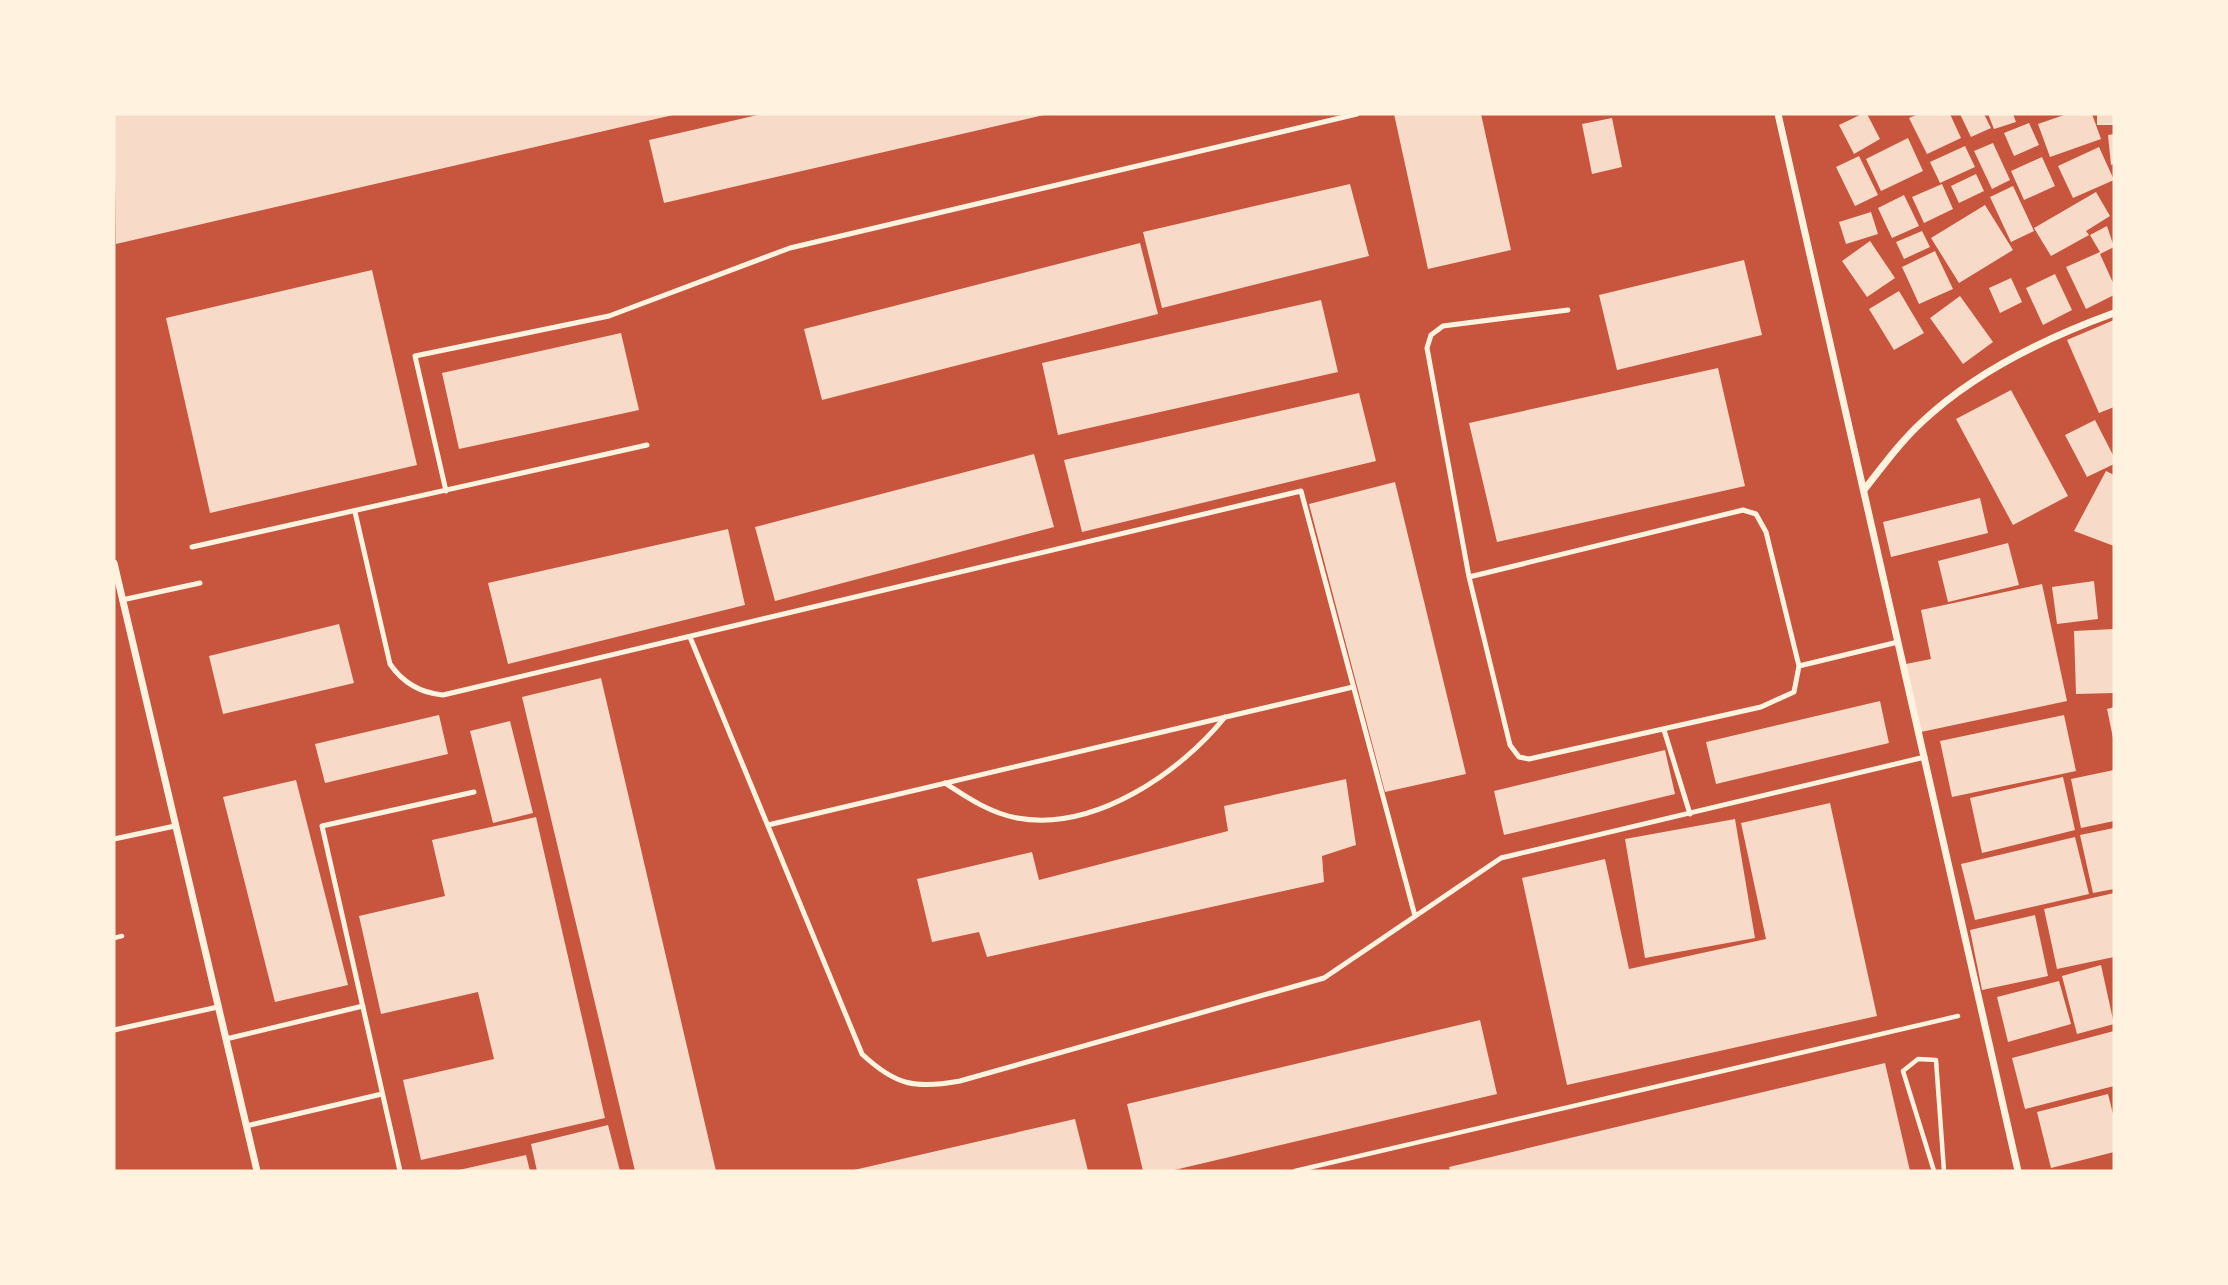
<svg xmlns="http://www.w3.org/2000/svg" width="2228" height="1285" font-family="Lato,sans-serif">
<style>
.building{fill:#f7dbc8}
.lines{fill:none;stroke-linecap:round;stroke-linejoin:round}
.path{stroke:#fff3e0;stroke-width:4.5}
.service{stroke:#fff3e0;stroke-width:5}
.minor{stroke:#fff3e0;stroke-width:7}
</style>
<rect width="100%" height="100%" fill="#c8553d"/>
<path class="building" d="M 114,114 L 673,114 L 673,115 L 116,244 Z
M 762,114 L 1043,114 L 1044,115 L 664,203 L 649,140 Z
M 1394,114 L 1481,114 L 1511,250 L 1428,269 Z
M 1862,114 L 1867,114 L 1880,139 L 1854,154 L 1839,125 Z
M 1919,114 L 1950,114 L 1961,138 L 1927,154 L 1909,118 Z
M 1960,114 L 1984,114 L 1991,128 L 1971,137 Z
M 1988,114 L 2013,114 L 2016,122 L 1994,129 Z
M 2067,114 L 2092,114 L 2101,139 L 2050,157 L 2038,124 Z
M 2097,114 L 2114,114 L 2114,125 L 2097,125 Z
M 1612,118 L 1622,167 L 1592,174 L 1582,124 Z
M 2029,123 L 2039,145 L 2014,156 L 2004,133 Z
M 2114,134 L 2114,164 L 2111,165 L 2108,135 Z
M 1908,138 L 1923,171 L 1881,191 L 1866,159 Z
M 1993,143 L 2010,180 L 1992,189 L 1974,151 Z
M 1965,146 L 1975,167 L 1940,183 L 1930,162 Z
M 2099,147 L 2114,180 L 2073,198 L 2058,166 Z
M 1859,156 L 1878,195 L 1855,206 L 1836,167 Z
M 2042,157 L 2055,186 L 2024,200 L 2011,171 Z
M 1976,174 L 1984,191 L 1959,203 L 1951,186 Z
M 1350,184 L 1369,256 L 1162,308 L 1143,232 Z
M 1942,184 L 1953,209 L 1924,223 L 1912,197 Z
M 2013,186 L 2034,231 L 2011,242 L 1990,197 Z
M 2096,192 L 2110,216 L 2086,231 L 2089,235 L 2051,256 L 2034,228 Z
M 1904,195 L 1919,226 L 1892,238 L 1878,208 Z
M 1985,205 L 2013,250 L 1959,283 L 1931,238 Z
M 1871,212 L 1878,234 L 1846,244 L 1839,222 Z
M 2107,226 L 2114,247 L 2100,254 L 2114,285 L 2114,295 L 2086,309 L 2066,267 L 2100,252 L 2090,235 Z
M 1922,231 L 1930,247 L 1904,259 L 1896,242 Z
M 1870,241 L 1895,278 L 1867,297 L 1842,261 Z
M 1140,243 L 1158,314 L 822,400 L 804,329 Z
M 1935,251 L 1953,289 L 1919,304 L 1902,267 Z
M 1744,260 L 1762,335 L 1617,370 L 1599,295 Z
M 372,270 L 417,465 L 210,513 L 166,318 Z
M 2055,274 L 2072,310 L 2043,325 L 2026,288 Z
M 2011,278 L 2022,302 L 2000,313 L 1989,288 Z
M 1899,291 L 1924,333 L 1894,350 L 1869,309 Z
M 1960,296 L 1993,342 L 1963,364 L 1930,318 Z
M 1321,300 L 1338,372 L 1058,435 L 1042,363 Z
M 2114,320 L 2114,407 L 2099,413 L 2067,340 Z
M 621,333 L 639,410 L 459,449 L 442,373 Z
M 1718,368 L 1745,486 L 1497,542 L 1469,423 Z
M 2011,390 L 2068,496 L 2013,525 L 1956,419 Z
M 1359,393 L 1376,461 L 1082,532 L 1064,460 Z
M 2095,420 L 2114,457 L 2114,464 L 2087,477 L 2065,435 Z
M 1034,454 L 1054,527 L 775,601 L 755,527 Z
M 2106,471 L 2114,475 L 2114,546 L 2074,531 Z
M 1395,482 L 1466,774 L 1385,792 L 1309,504 Z
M 1980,498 L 1988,533 L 1891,557 L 1883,522 Z
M 728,529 L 745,605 L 508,664 L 488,583 Z
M 2008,543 L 2019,585 L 1948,602 L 1938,561 Z
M 2094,581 L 2098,619 L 2057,624 L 2052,587 Z
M 2042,584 L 2067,701 L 1921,732 L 1906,664 L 1931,659 L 1921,610 Z
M 339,624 L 354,683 L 223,714 L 209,656 Z
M 2114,629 L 2114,693 L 2076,694 L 2074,631 Z
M 601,678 L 716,1171 L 635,1171 L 522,697 Z
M 1880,701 L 1889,743 L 1716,784 L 1706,742 Z
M 2114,707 L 2114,738 L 2113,738 L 2107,709 Z
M 439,715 L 448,754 L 325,783 L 315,744 Z
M 2064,715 L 2076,771 L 1952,797 L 1940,741 Z
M 510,721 L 533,813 L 493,823 L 470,731 Z
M 1665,750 L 1675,794 L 1504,835 L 1494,791 Z
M 2114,770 L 2114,821 L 2081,828 L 2071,779 Z
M 2063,777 L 2075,830 L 1982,853 L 1970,798 Z
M 1346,779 L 1356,845 L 1322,856 L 1324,882 L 987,957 L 979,932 L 932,942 L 917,879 L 1032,852 L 1039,880 L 1228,831 L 1224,806 Z
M 296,780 L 348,985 L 275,1002 L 223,797 Z
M 1830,803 L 1877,1016 L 1567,1085 L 1522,878 L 1605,859 L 1629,969 L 1766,939 L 1741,823 Z
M 536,817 L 605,1118 L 421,1160 L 403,1080 L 494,1059 L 478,992 L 381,1014 L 359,916 L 445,896 L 432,840 Z
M 1735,819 L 1755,938 L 1645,958 L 1625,839 Z
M 2114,828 L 2114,889 L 2093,893 L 2080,835 Z
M 2075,837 L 2089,894 L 1975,920 L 1961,864 Z
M 2114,893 L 2114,957 L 2057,969 L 2044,909 Z
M 2035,915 L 2048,976 L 1982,990 L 1970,930 Z
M 2101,965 L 2114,1024 L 2077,1034 L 2062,976 Z
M 2059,981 L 2071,1024 L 2008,1042 L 1997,997 Z
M 1480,1020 L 1497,1094 L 1170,1171 L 1143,1171 L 1127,1104 Z
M 2114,1031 L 2114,1086 L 2025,1109 L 2012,1058 Z
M 1885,1063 L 1910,1171 L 1450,1171 L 1449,1167 Z
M 2108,1094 L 2114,1118 L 2114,1152 L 2051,1168 L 2037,1112 Z
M 1075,1119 L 1088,1171 L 854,1171 L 854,1170 Z
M 608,1125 L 620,1171 L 537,1171 L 531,1144 Z
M 526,1155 L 530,1171 L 459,1171 L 459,1170 Z"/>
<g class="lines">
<path class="path" d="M 114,938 L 122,936
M 1295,1171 L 1958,1016
M 1934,1171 L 1903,1071 L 1918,1059 L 1936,1060 L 1944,1171"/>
<path class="service" d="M 446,491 L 415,356 L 609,316 L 790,248 L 1357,114
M 355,512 L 390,664 C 403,683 421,693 443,695 L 1301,491 L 1415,916
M 192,547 L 647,445
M 1469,577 L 1743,510 L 1756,514 L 1766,532 L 1799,666 L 1794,692 L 1761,707 L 1529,759 L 1519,757 L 1510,745 L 1469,577 L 1427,348 L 1431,335 L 1443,326 L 1568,310
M 122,600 L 200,583
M 690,637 L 862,1054 C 896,1086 916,1089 960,1081 L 1324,978 L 1501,858 L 1925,757
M 1799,666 L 1898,642
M 1664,730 L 1690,814
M 945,783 C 968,798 990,813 1017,818 C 1094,832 1180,773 1225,717
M 768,825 L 1353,687
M 114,839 L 175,826
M 114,1030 L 218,1007
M 226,1039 L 363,1006
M 246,1126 L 382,1094
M 400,1171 L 322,826 L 474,792"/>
<path class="minor" d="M 1778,114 L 2018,1171
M 1864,490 C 1883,466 1901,441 1923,421 C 1975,372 2048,337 2114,313
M 114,563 L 257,1171"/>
</g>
<rect width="2228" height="1285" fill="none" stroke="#fff3e0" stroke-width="231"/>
</svg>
